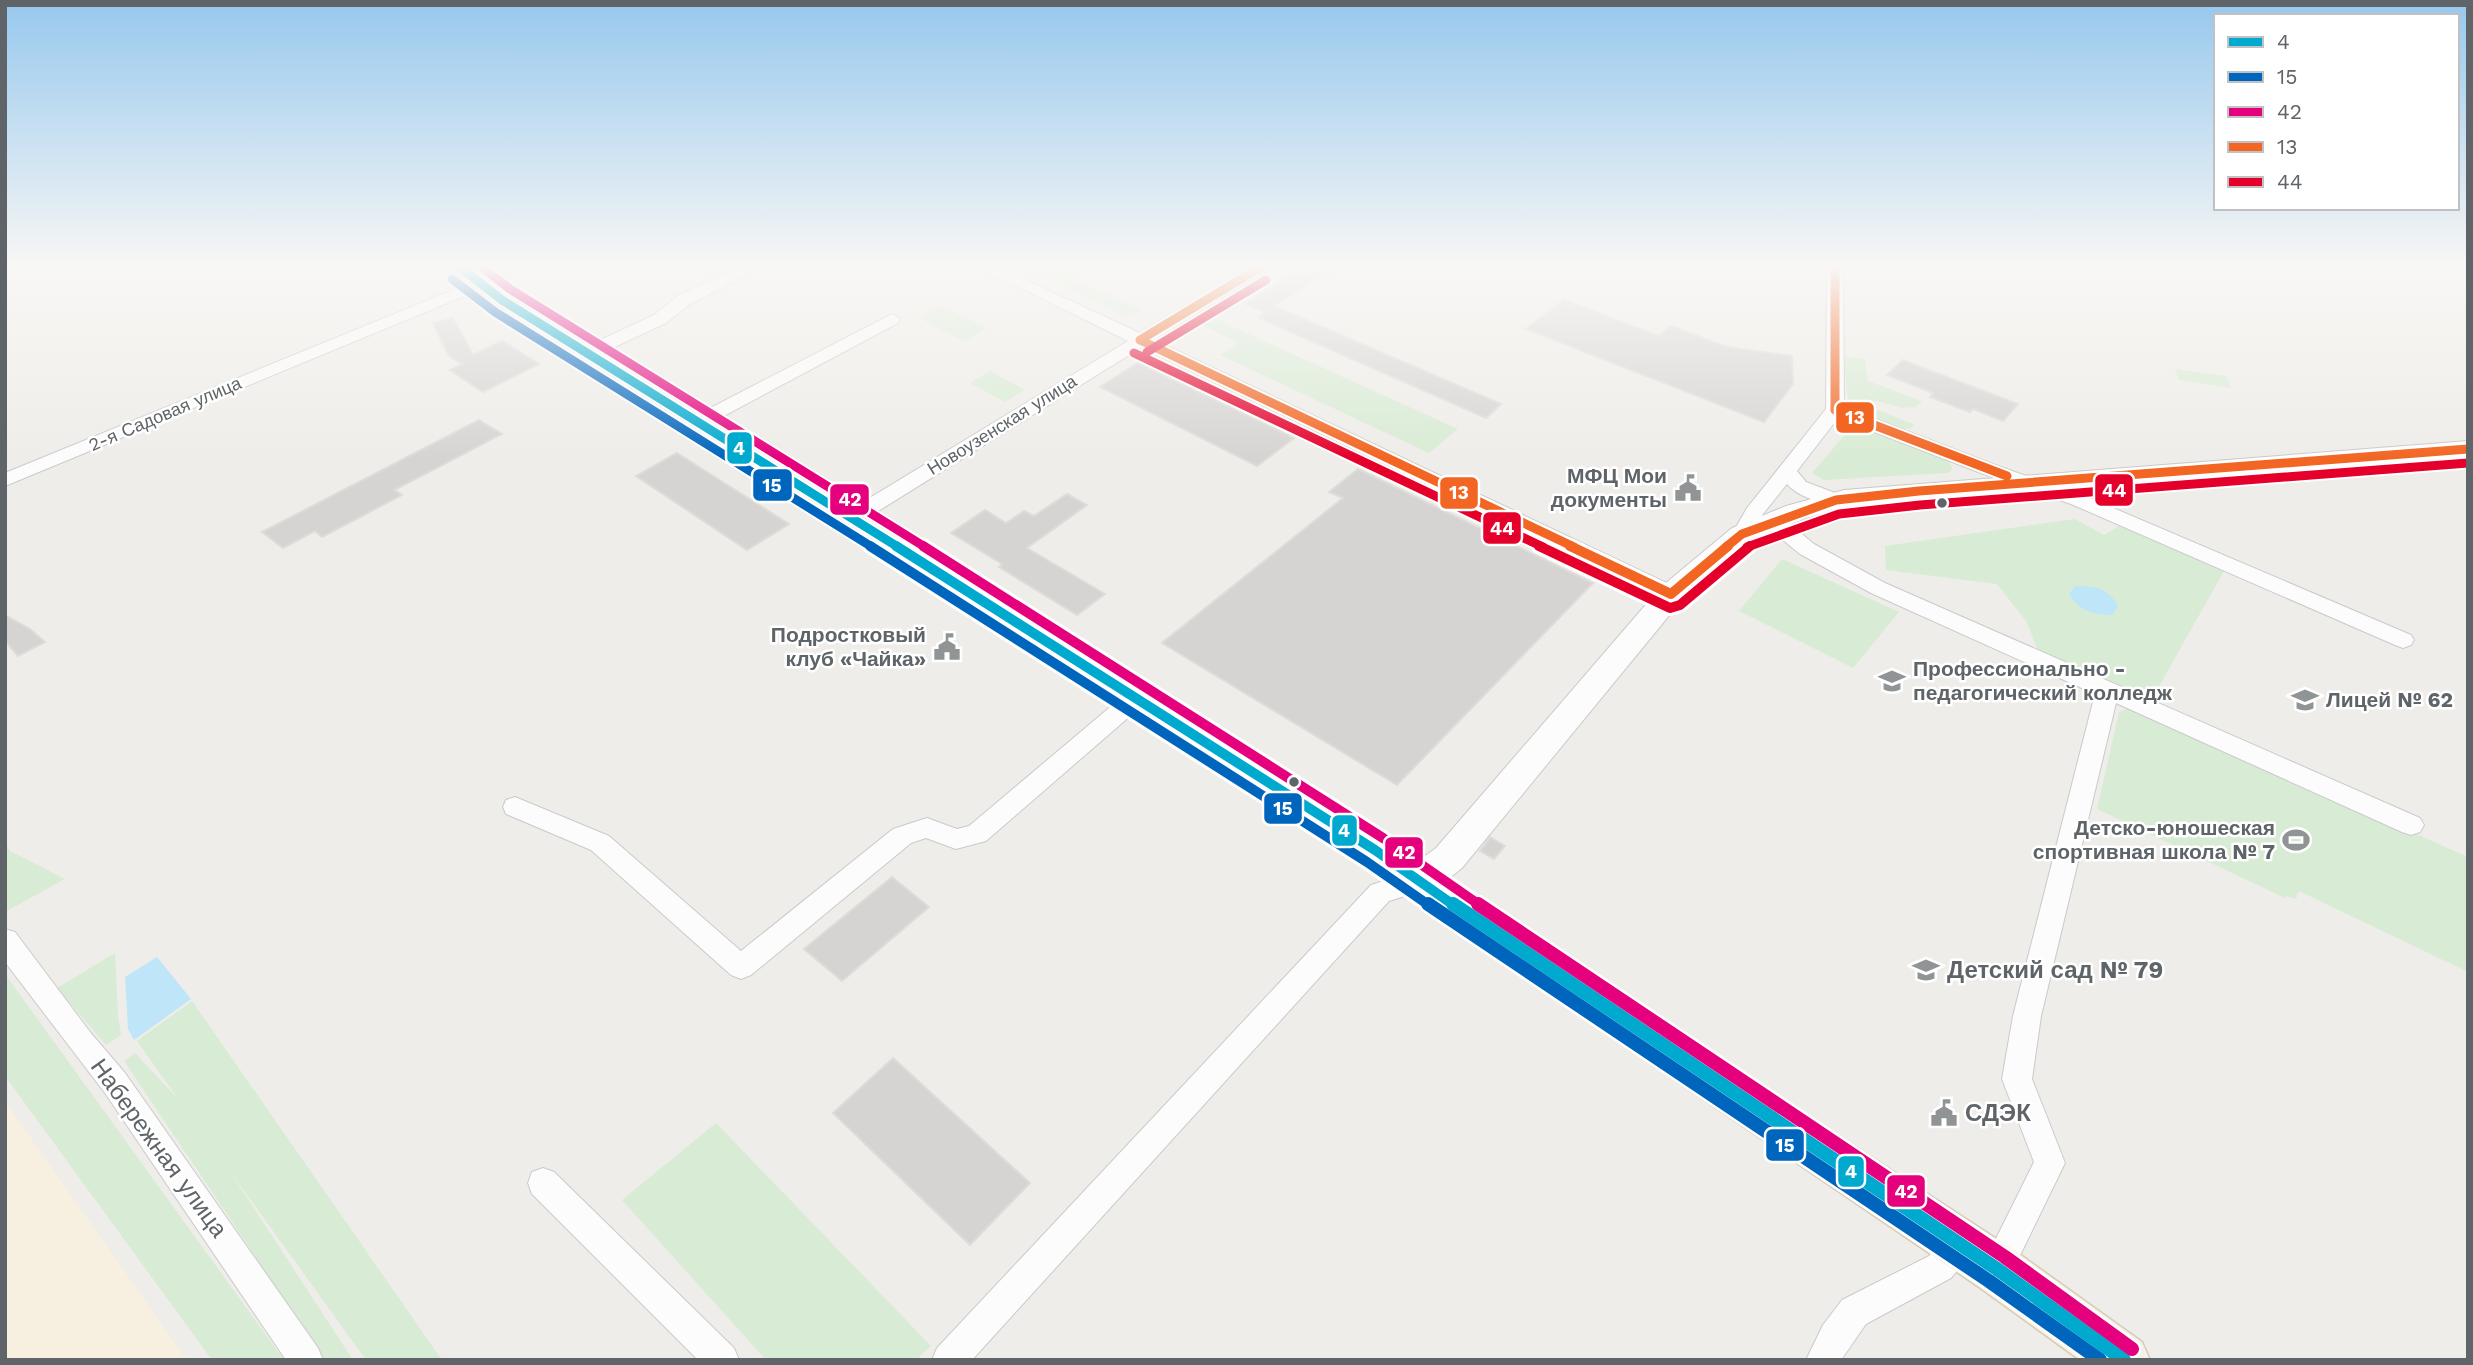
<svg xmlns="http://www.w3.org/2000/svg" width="2473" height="1365" font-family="'Work Sans',sans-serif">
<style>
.green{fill:#d8ebd4}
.sand{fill:#f7efdf}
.water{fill:#bfe5f8}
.building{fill:#d6d4d2;stroke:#dedcd8;stroke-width:2}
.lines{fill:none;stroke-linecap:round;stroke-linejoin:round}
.street-casing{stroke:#cacaca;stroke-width:2}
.secondary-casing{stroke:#cacaca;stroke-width:2}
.primary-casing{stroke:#d8cbb6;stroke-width:3}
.street{fill:#fdfcfc;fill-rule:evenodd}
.secondary{fill:#fdfcfc;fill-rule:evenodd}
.primary{fill:#f4f1e9;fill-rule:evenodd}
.bus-1-far2-casing{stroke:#fff;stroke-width:13}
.bus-1-far1-casing{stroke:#fff;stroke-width:16}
.bus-1-casing{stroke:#fff;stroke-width:19}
.bus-2-far2-casing{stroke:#fff;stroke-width:13}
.bus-2-far1-casing{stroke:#fff;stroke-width:16}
.bus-2-casing{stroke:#fff;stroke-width:19}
.bus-3-far2-casing{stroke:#fff;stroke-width:13}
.bus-3-far1-casing{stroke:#fff;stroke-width:16}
.bus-3-casing{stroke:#fff;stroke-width:19}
.bus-4-far1-casing{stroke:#fff;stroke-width:13}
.bus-4-casing{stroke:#fff;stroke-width:16}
.bus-5-far1-casing{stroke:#fff;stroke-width:13}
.bus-5-casing{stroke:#fff;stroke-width:16}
.bus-1-far2{stroke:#00a9ce;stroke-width:9}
.bus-1-far1{stroke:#00a9ce;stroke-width:10}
.bus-1{stroke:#00a9ce;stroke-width:14}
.bus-2-far2{stroke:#0065bd;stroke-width:9}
.bus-2-far1{stroke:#0065bd;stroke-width:10}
.bus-2{stroke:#0065bd;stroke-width:14}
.bus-3-far2{stroke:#e5007d;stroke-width:9}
.bus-3-far1{stroke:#e5007d;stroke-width:10}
.bus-3{stroke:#e5007d;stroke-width:14}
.bus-4-far1{stroke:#f26522;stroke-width:9}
.bus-4{stroke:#f26522;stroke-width:10}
.bus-5-far1{stroke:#e4002b;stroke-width:9}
.bus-5{stroke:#e4002b;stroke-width:10}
.bus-dot{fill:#5e6468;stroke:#fff;stroke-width:2.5}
.labels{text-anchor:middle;stroke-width:5;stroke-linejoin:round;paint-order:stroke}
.far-street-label{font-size:18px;fill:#5e6468;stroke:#fff}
.poi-label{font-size:21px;font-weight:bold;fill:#5e6468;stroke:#fff;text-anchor:end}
.near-poi-label{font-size:24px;font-weight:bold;fill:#5e6468;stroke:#fff;text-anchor:start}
.near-street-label{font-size:24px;fill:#5e6468;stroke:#fff}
.line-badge{stroke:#fff;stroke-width:2.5}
.badge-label{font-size:19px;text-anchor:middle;font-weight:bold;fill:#fff}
</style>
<rect width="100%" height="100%" fill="#efede9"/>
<path class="green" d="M 1038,268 L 1052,268 L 1141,310 L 1128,317 L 1031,271 Z
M 941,306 L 987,328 L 964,341 L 918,318 Z
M 1209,316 L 1458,429 L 1429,453 L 1220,355 L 1238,343 L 1199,323 Z
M 1844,356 L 1865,359 L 1868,381 L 1922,401 L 1916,407 L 1903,408 L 1876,401 L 1869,406 L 1915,425 L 1910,429 L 1897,428 L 1854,409 L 1847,395 Z
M 2175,369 L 2226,376 L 2231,388 L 2179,380 Z
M 990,371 L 1025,390 L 1005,402 L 970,383 Z
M 1855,423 L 1946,460 L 1951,465 L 1952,470 L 1947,473 L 1824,480 L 1812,473 Z
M 2075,519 L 2104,535 L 2119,526 L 2224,571 L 2153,697 L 2121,692 L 2040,655 L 2026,621 L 1997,584 L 1886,570 L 1885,546 Z
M 1782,559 L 1899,612 L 1853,668 L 1739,611 Z
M 2131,707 L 2468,857 L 2468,972 L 2299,891 L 2296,899 L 2287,896 L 2285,898 L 2097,809 L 2119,712 Z
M 5,842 L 10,851 L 65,879 L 5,912 Z
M 115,953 L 118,1016 L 121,1035 L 106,1045 L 57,988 Z
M 5,974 L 284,1360 L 212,1360 L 5,1076 Z
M 192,1001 L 442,1360 L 366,1360 L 229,1170 L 353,1360 L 325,1360 L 124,1061 L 135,1053 L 179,1100 L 137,1041 Z
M 716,1123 L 931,1346 L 916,1360 L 766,1360 L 622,1200 Z"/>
<path class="sand" d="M 5,1101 L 187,1360 L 5,1360 Z"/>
<path class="water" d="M 2075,586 C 2096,586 2108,588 2118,606 L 2112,615 C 2093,615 2079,611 2069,594 Z
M 157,957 L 191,999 L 134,1040 L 128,1029 L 125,977 Z"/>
<path class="building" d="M 1302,268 L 1336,268 L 1274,306 L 1501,404 L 1486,418 L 1259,318 L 1265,312 L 1245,304 Z
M 1564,300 L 1659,336 L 1671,326 L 1727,347 L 1792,356 L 1793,384 L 1764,422 L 1526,329 Z
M 453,318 L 473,355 L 502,341 L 539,364 L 483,392 L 450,370 L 462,364 L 449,356 L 433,323 Z
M 1903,360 L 1913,364 L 2018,404 L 2003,421 L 1973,409 L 1970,412 L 1930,397 L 1933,393 L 1887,375 Z
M 1138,363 L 1294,438 L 1257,466 L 1100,387 Z
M 479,420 L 502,434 L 394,490 L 402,495 L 322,537 L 315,531 L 283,548 L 262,532 Z
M 677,453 L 789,524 L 747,550 L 636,476 Z
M 1358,469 L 1593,583 L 1397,785 L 1162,643 L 1343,498 L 1329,492 Z
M 1067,494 L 1087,505 L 1027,548 L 1105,594 L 1077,615 L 999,567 L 1002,564 L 951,533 L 985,510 L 1006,523 L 1024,511 L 1034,516 Z
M 5,615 L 30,629 L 45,642 L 18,656 L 5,641 Z
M 1490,837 L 1505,846 L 1494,859 L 1480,851 Z
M 892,877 L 929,907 L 842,981 L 804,949 Z
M 893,1058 L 1030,1183 L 970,1245 L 833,1113 Z"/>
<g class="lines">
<defs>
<path id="street" d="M 739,268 L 759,268 L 690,304 L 666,323 L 593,357 L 587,358 L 578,353 L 581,349 L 654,315 L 678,296 Z
M 980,268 L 1000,268 L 1140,333 L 1249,268 L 1267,268 L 1265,271 L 1154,340 L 1679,589 L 1682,594 L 1679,599 L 1671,601 L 1663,599 L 1142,347 L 859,523 L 845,523 L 842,518 L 845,513 L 1128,341 Z
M 1827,268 L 1843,268 L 1844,407 L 1995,465 L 2085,496 L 2411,635 L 2414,640 L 2411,645 L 2403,648 L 2395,645 L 2071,504 L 1981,473 L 1838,418 L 1797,471 L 1806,482 L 1843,496 L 1846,500 L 1843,504 C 1828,508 1797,496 1787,484 L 1763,514 L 1749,539 L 1735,539 L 1732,534 L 1747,508 L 1826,409 Z
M 480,279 L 486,281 L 488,284 L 486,287 L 5,486 L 5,473 Z
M 892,314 L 900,319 L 898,323 L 705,426 L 698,428 L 689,422 L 691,418 Z
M 1773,515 L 1780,516 L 1814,544 L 1885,583 L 2420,818 L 2424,825 L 2420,832 L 2411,835 L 2402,832 L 2116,703 L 2041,1016 L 2032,1079 L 2065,1163 L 2008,1280 L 1997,1285 L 1986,1280 L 1981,1269 L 2034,1162 L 2002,1079 L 2013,1016 L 2095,694 L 1871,593 L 1800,554 L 1766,526 L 1763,521 L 1766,516 Z
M 1136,690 L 1144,692 L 1148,698 L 1144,704 L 986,841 L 956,849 L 926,838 L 911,843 L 751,975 L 741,979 L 731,975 L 591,850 L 506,814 L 503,807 L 506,800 L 515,797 L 609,836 L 741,951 L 893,829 L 927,818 L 957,829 L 969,826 L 1128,692 Z
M 1418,870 L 1427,873 L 1431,881 L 1427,889 L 1389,901 L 972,1360 L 932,1360 L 937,1348 L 1371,885 Z
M 5,929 L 15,932 L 90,1032 L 125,1073 L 318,1348 L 323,1360 L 286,1360 L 105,1093 L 5,962 Z
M 543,1168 L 554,1172 L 734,1348 L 739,1360 L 698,1360 L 532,1194 L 528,1183 L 532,1172 Z
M 1959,1229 L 1970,1234 L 1975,1245 L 1970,1256 L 1951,1278 L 1866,1324 L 1841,1360 L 1806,1360 L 1823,1325 L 1842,1300 L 1929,1256 L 1948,1234 Z"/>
<path id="secondary" d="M 2468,441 L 2468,457 L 1845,507 L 1806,518 L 1752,540 L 1681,601 L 1462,868 C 1444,882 1429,899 1405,891 L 1400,881 L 1405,871 L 1436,848 L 1661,587 L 1732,528 L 1786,506 L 1844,490 Z"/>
<path id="primary" d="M 449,268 L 476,268 L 511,295 L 1389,839 L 1550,948 L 2015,1251 L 2142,1342 L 2150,1360 L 2080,1360 L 1979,1287 L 1520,974 L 1361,861 L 841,525 L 493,305 Z"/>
</defs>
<use href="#street" class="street-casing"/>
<use href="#secondary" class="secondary-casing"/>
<use href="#primary" class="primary-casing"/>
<use href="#street" class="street"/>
<use href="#secondary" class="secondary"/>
<use href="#primary" class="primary"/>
<defs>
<path id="bus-1-far2" d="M 461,268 L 502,300 L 898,547"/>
<path id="bus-1-far1" d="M 896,546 L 1375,850 L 1455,906"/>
<path id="bus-1" d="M 1453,904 L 1997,1269 L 2124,1360"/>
<path id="bus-2-far2" d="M 452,279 L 495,312 L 872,547"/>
<path id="bus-2-far1" d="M 870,546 L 1367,862 L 1430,906"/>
<path id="bus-2" d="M 1428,904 L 1989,1281 L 2100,1360"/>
<path id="bus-3-far2" d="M 483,268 L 510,289 L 925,547"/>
<path id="bus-3-far1" d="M 923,546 L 1383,838 L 1481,906"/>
<path id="bus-3" d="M 1478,904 L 2005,1257 L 2132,1349"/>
<path id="bus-4-far1" d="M 1835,268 L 1835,410 L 2007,476
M 1140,340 L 1574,547
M 1140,340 L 1259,268
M 1726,547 L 1742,534 L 1836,500 L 1919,491 L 2468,449"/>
<path id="bus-4" d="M 1570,546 L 1671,594 L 1728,546"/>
<path id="bus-5-far1" d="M 1147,352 L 1266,280
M 1134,353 L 1543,547
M 1747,547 L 1839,514 L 1920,505 L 2468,463"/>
<path id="bus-5" d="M 1539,546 L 1670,608 L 1680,605 L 1750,546"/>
</defs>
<use href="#bus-1-far2" class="bus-1-far2-casing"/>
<use href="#bus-1-far1" class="bus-1-far1-casing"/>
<use href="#bus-1" class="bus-1-casing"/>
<use href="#bus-2-far2" class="bus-2-far2-casing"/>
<use href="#bus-2-far1" class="bus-2-far1-casing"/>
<use href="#bus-2" class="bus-2-casing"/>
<use href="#bus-3-far2" class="bus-3-far2-casing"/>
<use href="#bus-3-far1" class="bus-3-far1-casing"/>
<use href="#bus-3" class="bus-3-casing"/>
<use href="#bus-4-far1" class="bus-4-far1-casing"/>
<use href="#bus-4" class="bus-4-casing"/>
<use href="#bus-5-far1" class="bus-5-far1-casing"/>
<use href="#bus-5" class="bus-5-casing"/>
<use href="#bus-1-far2" class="bus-1-far2"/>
<use href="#bus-1-far1" class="bus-1-far1"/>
<use href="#bus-1" class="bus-1"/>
<use href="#bus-2-far2" class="bus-2-far2"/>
<use href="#bus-2-far1" class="bus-2-far1"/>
<use href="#bus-2" class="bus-2"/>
<use href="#bus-3-far2" class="bus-3-far2"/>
<use href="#bus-3-far1" class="bus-3-far1"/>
<use href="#bus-3" class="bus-3"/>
<use href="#bus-4-far1" class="bus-4-far1"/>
<use href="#bus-4" class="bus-4"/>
<use href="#bus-5-far1" class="bus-5-far1"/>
<use href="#bus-5" class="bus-5"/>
</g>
<linearGradient id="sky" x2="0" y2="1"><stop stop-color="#97c8ee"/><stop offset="0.58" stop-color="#f8f7f5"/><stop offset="1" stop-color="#f8f7f5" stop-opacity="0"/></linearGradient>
<rect width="2473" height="459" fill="url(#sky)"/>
<defs>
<symbol id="civic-bare" viewBox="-9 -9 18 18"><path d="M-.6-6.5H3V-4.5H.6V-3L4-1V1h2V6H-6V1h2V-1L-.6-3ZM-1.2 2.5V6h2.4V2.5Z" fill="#919495" stroke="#fff" stroke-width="2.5" paint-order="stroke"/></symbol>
<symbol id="university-bare" viewBox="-9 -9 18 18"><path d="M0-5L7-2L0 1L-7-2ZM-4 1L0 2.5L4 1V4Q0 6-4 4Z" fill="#919495" stroke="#fff" stroke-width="2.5" paint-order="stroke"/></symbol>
<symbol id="school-bare" viewBox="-9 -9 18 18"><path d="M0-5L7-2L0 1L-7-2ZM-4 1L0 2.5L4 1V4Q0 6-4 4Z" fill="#919495" stroke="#fff" stroke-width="2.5" paint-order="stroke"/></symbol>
<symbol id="stadium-bare" viewBox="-9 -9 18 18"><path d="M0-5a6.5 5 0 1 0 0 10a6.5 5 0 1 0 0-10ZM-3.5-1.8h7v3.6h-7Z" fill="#919495" stroke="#fff" stroke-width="2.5" paint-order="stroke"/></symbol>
</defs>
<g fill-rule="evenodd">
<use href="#civic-bare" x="1669" y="469" width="38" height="38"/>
<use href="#civic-bare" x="928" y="628" width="38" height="38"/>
<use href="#university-bare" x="1873" y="662" width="38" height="38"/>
<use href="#school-bare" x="2286" y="681" width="38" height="38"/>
<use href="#stadium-bare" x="2277" y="821" width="38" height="38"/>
<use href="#school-bare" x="1907" y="951" width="38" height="38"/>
<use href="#civic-bare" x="1925" y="1094" width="38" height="38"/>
</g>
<g class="bus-dot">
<circle cx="1942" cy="503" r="6"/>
<circle cx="1294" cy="782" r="6"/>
</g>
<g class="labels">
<g class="far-street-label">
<text transform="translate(165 414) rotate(-23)" y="6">2-я Садовая улица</text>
<text transform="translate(1002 425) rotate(-32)" y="6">Новоузенская улица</text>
</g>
<g class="poi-label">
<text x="1667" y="483">МФЦ Мои<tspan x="1667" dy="24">документы</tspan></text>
<text x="926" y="642">Подростковый<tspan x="926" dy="24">клуб «Чайка»</tspan></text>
<text x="1913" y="676" text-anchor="start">Профессионально -<tspan x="1913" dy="24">педагогический колледж</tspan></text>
<text x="2326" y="707" text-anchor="start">Лицей № 62</text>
<text x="2275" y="835">Детско-юношеская<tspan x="2275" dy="24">спортивная школа № 7</tspan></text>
</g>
<g class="near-poi-label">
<text x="1947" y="978">Детский сад № 79</text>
<text x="1965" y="1121">СДЭК</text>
</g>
<g class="near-street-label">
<text transform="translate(159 1148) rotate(54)" y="8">Набережная улица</text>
</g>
</g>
<g class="line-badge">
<rect x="1835" y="401" width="40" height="33" rx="7" fill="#f26522"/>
<rect x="726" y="431" width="27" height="34" rx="7" fill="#00a9ce"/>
<rect x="752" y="468" width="41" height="34" rx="7" fill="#0065bd"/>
<rect x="2094" y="473" width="40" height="34" rx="7" fill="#e4002b"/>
<rect x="1439" y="476" width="40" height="34" rx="7" fill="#f26522"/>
<rect x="829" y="483" width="41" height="33" rx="7" fill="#e5007d"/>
<rect x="1482" y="511" width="40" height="34" rx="7" fill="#e4002b"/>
<rect x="1263" y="792" width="40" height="33" rx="7" fill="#0065bd"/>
<rect x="1331" y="814" width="27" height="33" rx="7" fill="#00a9ce"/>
<rect x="1384" y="836" width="40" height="33" rx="7" fill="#e5007d"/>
<rect x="1765" y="1128" width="40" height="34" rx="7" fill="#0065bd"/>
<rect x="1837" y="1155" width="28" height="33" rx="7" fill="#00a9ce"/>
<rect x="1886" y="1174" width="40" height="34" rx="7" fill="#e5007d"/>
</g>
<g class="badge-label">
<text x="1855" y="424">13</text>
<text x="739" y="455">4</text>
<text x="772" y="492">15</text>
<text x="2114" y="497">44</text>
<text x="1459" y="499">13</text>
<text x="850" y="506">42</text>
<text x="1502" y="535">44</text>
<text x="1283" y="815">15</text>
<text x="1344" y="837">4</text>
<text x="1404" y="859">42</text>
<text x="1785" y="1152">15</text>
<text x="1851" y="1178">4</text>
<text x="1906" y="1198">42</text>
</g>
<rect width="2473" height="1365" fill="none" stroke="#5e6468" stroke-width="14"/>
<rect x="2214" y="14" width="245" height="196" fill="#ffffff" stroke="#bfc1c3" stroke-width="2"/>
<rect x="2228" y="37" width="35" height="10" fill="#00a9ce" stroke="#bfc1c3" stroke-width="2"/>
<text x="2277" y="49" font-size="21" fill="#5e6468">4</text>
<rect x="2228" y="72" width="35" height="10" fill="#0065bd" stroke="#bfc1c3" stroke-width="2"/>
<text x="2277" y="84" font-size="21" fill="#5e6468">15</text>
<rect x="2228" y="107" width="35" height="10" fill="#e5007d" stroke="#bfc1c3" stroke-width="2"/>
<text x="2277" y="119" font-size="21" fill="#5e6468">42</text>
<rect x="2228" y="142" width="35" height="10" fill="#f26522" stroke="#bfc1c3" stroke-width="2"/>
<text x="2277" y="154" font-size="21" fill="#5e6468">13</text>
<rect x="2228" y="177" width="35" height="10" fill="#e4002b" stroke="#bfc1c3" stroke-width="2"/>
<text x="2277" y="189" font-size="21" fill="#5e6468">44</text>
</svg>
